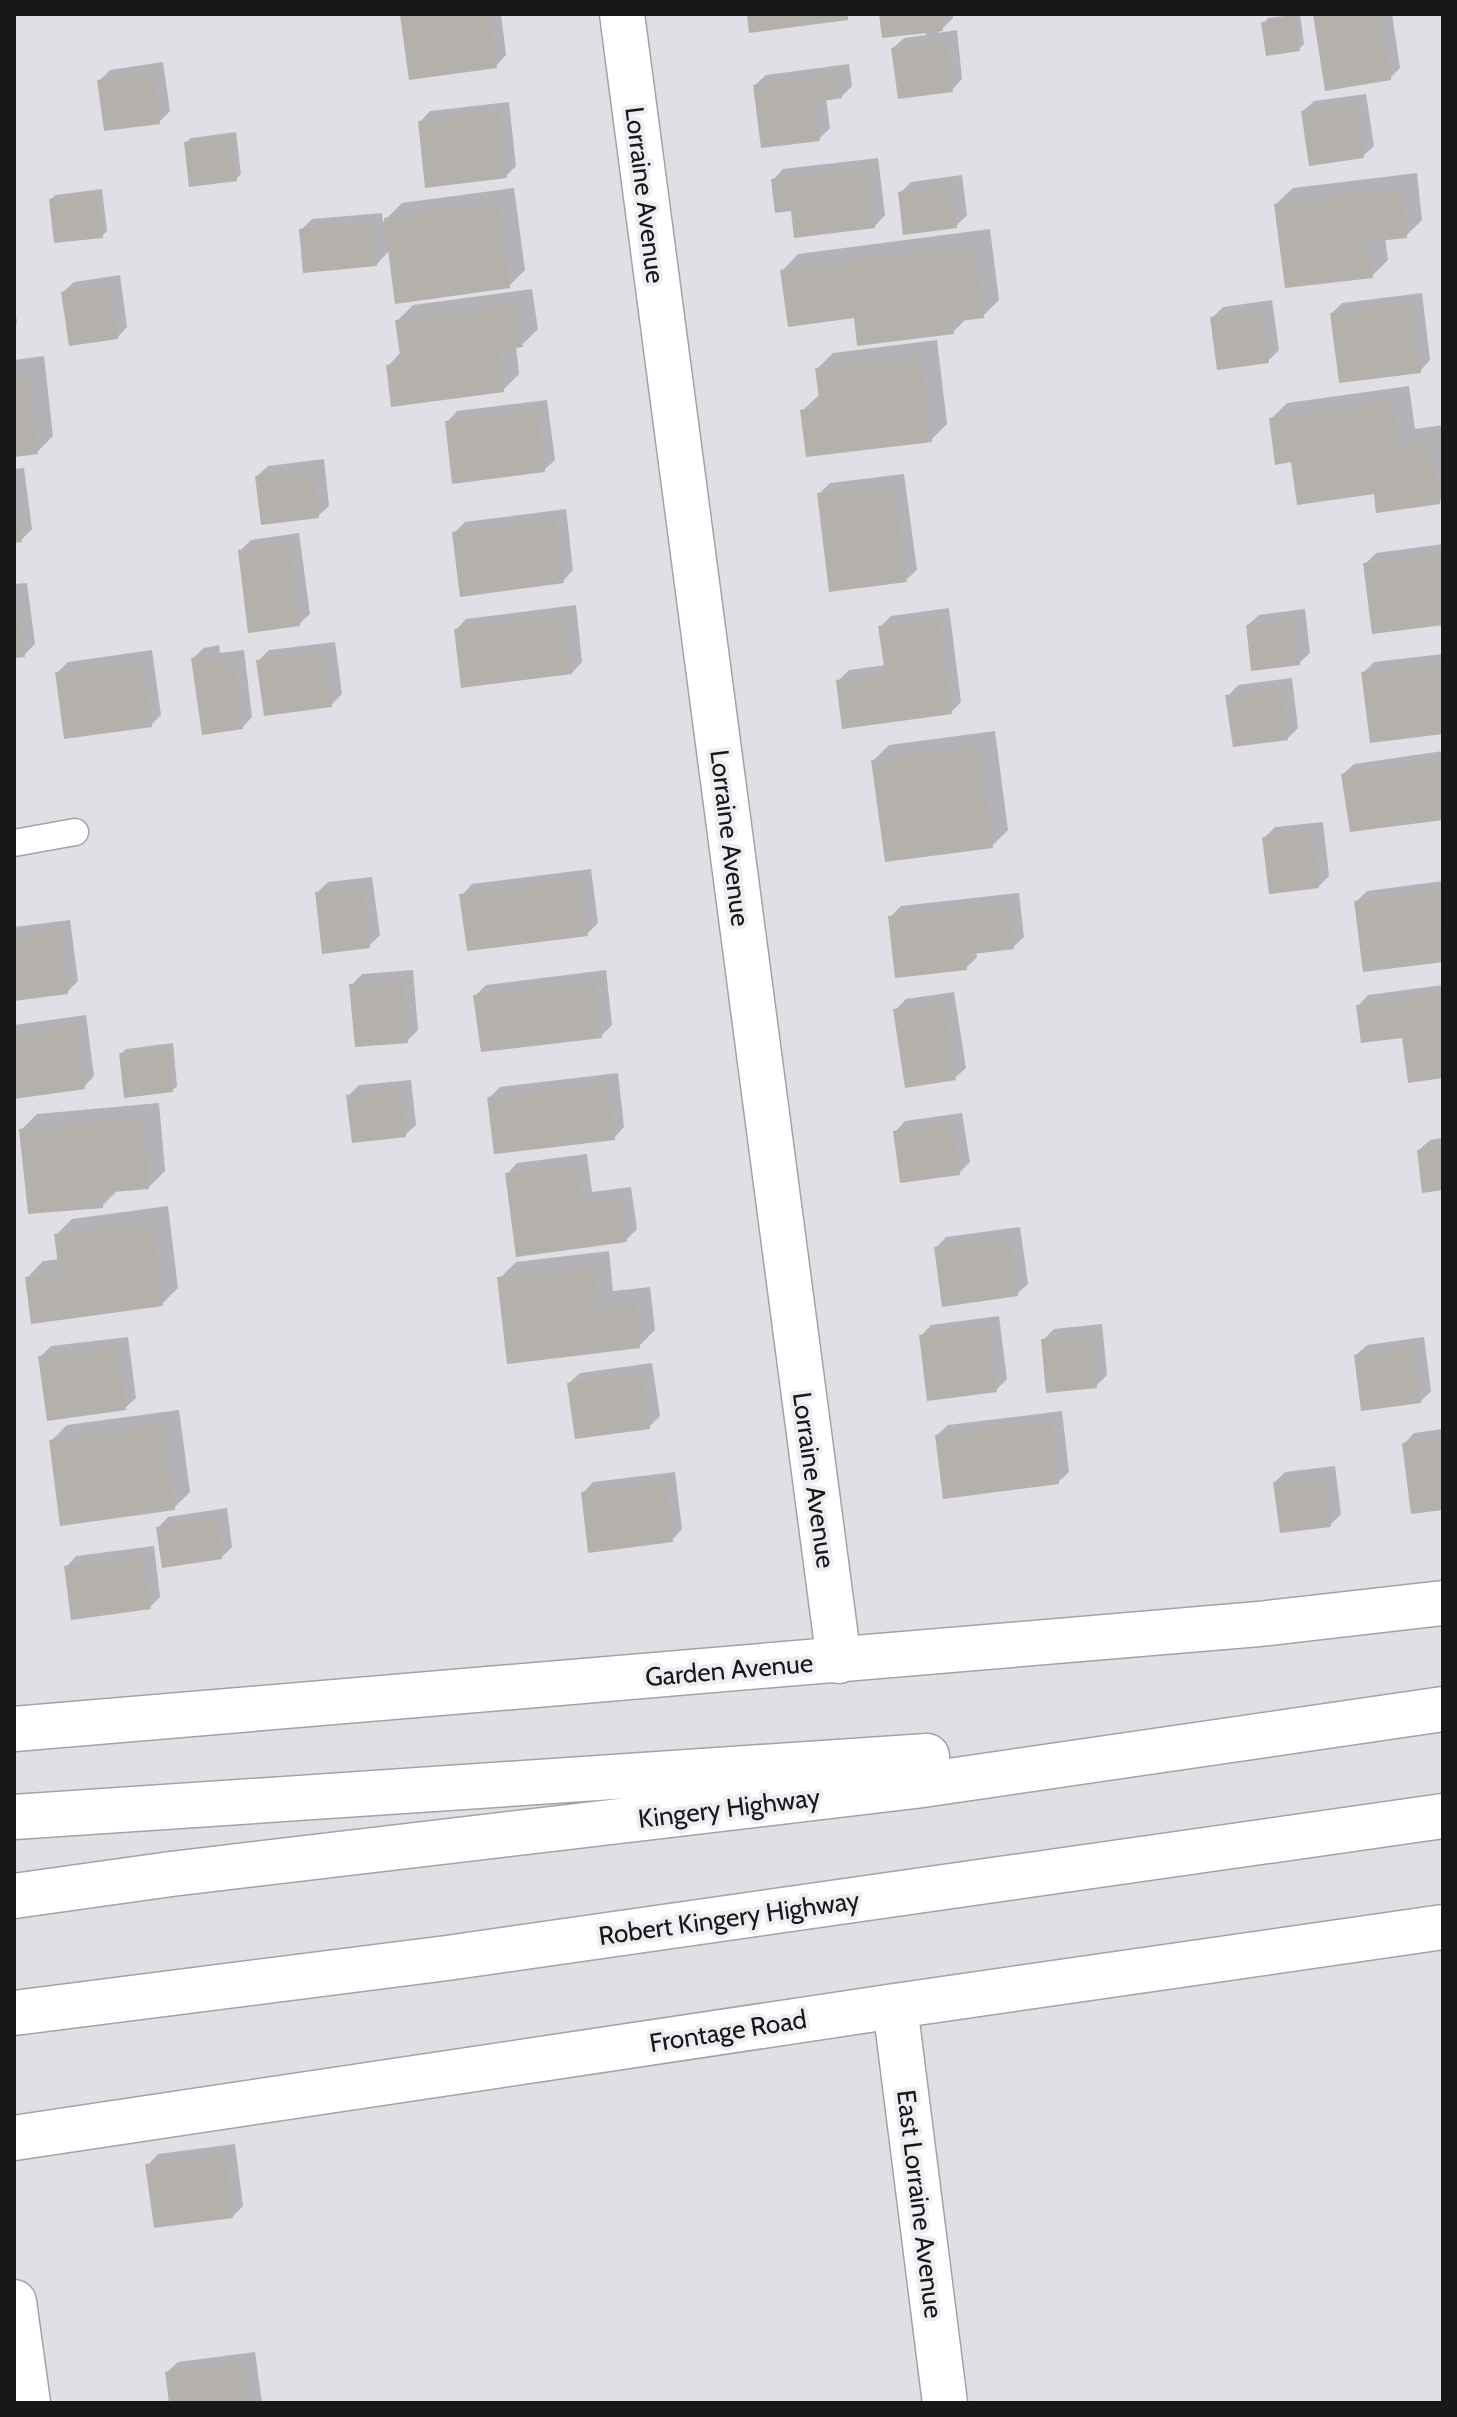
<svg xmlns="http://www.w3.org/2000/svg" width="1457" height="2417" font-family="Cabin,sans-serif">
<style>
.shadow{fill:#0003}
.building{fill:#b4b0ac}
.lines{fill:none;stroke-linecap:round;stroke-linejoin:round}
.lane-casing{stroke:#a3a3a7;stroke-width:29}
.street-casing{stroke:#a3a3a7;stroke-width:47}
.highway-casing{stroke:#a3a3a7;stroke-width:47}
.lane{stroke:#fff;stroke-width:26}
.street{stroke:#fff;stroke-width:44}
.highway{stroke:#fff;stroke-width:44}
.labels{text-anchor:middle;stroke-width:8;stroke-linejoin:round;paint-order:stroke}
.street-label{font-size:26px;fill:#18181a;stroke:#ededf2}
</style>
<rect width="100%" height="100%" fill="#e0dfe5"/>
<path class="shadow" d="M 404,14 L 501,14 L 506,55 L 496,66 L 402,16 Z
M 882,14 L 953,14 L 953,18 L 938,33 L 957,30 L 962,79 L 952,90 L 893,48 L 904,38 L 926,35 L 925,31 Z
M 1300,14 L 1304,44 L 1299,49 L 1264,23 L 1268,18 Z
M 1315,14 L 1392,14 L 1400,68 L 1390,78 Z
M 163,62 L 170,111 L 159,122 L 99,81 L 110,70 Z
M 849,64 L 852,86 L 841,97 L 826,98 L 830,128 L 819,139 L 755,85 L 766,75 Z
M 1366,94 L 1374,146 L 1363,156 L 1303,111 L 1314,101 Z
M 509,102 L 516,166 L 506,176 L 420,122 L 430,111 Z
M 236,132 L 241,174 L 236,179 L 186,143 L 191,138 Z
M 878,158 L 885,215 L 875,226 L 773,180 L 783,169 Z
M 1417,173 L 1422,220 L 1406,236 L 1385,238 L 1388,260 L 1372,276 L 1276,204 L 1293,188 Z
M 962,175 L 967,215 L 956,226 L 900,193 L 911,182 Z
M 514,188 L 525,270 L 509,286 L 390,250 L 376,265 L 301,230 L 312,219 L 382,213 L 383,222 L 402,203 Z
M 102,189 L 107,231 L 102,236 L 51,199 L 56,195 Z
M 990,229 L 999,300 L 983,316 L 967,318 L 953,332 L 856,316 L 782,271 L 798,254 Z
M 120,275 L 127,327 L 117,338 L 63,292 L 74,282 Z
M 532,289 L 538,329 L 522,345 L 516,346 L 519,374 L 503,390 L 388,366 L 401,352 L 397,321 L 413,305 Z
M 1422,293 L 1430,360 L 1420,371 L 1332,313 L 1342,303 Z
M 1272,300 L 1279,350 L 1268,361 L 1212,318 L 1223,307 Z
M 14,302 L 17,323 L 14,326 Z
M 937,340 L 947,424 L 931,440 L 802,411 L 820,394 L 817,369 L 833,353 Z
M 44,356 L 53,436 L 37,452 L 14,455 L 14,360 Z
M 1409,386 L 1415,429 L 1443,425 L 1443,498 L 1439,502 L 1293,460 L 1271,419 L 1287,403 Z
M 547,400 L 555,460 L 544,470 L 447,422 L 457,411 Z
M 324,459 L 329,506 L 318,516 L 257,476 L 268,466 Z
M 24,468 L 32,529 L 21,540 L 14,541 L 14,469 Z
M 904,474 L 917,570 L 906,580 L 819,494 L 830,483 Z
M 566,509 L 573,570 L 563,581 L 454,533 L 465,522 Z
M 299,533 L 310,614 L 299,624 L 240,551 L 251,540 Z
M 1443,544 L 1443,622 L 1365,564 L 1376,553 Z
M 27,583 L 35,644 L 24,655 L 14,656 L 14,584 Z
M 576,605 L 582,662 L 572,673 L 456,630 L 466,619 Z
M 949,608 L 961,702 L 951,712 L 838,681 L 849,670 L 885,665 L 880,627 L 891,616 Z
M 1305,609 L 1310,653 L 1299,663 L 1248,625 L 1259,615 Z
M 335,642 L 342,694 L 331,705 L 259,660 L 269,650 Z
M 219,645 L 220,653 L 244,650 L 252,717 L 242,728 L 193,658 L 204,648 Z
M 152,650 L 161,715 L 151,725 L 57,673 L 68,662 Z
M 1443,654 L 1443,732 L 1363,673 L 1374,662 Z
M 1292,678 L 1298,728 L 1288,738 L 1228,696 L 1238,685 Z
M 995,731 L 1008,830 L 992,846 L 873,761 L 889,745 Z
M 1443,751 L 1443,818 L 1343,774 L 1354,764 Z
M 1323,822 L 1329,876 L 1318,887 L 1264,838 L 1275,827 Z
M 591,869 L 598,923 L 587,934 L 462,895 L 472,884 Z
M 372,877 L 380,935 L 369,946 L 317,893 L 328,882 Z
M 1443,881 L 1443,960 L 1365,970 L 1356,902 L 1367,891 Z
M 1019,893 L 1024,937 L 1013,947 L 976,952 L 977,957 L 966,968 L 890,917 L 901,906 Z
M 70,920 L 78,981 L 67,992 L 14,999 L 14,927 Z
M 413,970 L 418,1030 L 407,1041 L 352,985 L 362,974 Z
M 606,970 L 612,1025 L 601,1036 L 475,996 L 486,985 Z
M 1443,985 L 1443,1076 L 1404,1036 L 1358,1006 L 1368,995 Z
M 954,992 L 966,1068 L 955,1078 L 895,1010 L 906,999 Z
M 86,1015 L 94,1076 L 84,1087 L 14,1097 L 14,1025 Z
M 173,1043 L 177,1086 L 172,1091 L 121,1054 L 126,1049 Z
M 618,1073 L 624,1127 L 614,1138 L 489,1098 L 500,1087 Z
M 411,1080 L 416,1125 L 405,1135 L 348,1096 L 359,1085 Z
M 159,1103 L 165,1171 L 149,1187 L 118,1190 L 102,1206 L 21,1130 L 37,1114 Z
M 962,1113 L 970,1162 L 959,1173 L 895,1132 L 905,1121 Z
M 1443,1138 L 1443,1188 L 1419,1150 L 1430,1140 Z
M 587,1154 L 592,1192 L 631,1187 L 637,1229 L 626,1240 L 507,1174 L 517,1163 Z
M 168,1206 L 178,1288 L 162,1304 L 27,1278 L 43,1261 L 59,1259 L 56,1235 L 72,1219 Z
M 1020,1227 L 1028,1284 L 1017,1294 L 936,1248 L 946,1237 Z
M 609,1251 L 613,1291 L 650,1287 L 655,1330 L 639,1346 L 500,1278 L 516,1262 Z
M 999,1316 L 1007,1379 L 996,1390 L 921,1336 L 931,1325 Z
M 1102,1324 L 1107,1375 L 1096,1386 L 1043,1340 L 1054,1329 Z
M 128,1337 L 136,1398 L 125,1408 L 40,1357 L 51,1346 Z
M 1424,1337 L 1431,1391 L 1420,1402 L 1356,1355 L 1367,1345 Z
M 652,1363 L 660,1416 L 649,1427 L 569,1383 L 580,1373 Z
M 179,1410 L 190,1492 L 174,1508 L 51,1441 L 67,1425 Z
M 1062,1411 L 1069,1472 L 1058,1482 L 937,1435 L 948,1425 Z
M 1443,1429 L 1443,1508 L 1404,1444 L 1414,1433 Z
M 1335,1466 L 1341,1514 L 1330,1525 L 1275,1482 L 1285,1472 Z
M 675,1472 L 682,1529 L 672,1540 L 583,1493 L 593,1482 Z
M 227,1508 L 232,1547 L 222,1557 L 158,1528 L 168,1517 Z
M 154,1546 L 160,1597 L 150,1607 L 66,1567 L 76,1556 Z
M 235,2144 L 243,2206 L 233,2216 L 148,2165 L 158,2154 Z
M 255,2352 L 262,2403 L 171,2403 L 167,2372 L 178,2362 Z"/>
<path class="building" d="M 489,14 L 497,68 L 409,80 L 400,15 Z
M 747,14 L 848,14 L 848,20 L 749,33 Z
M 879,14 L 941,14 L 943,31 L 882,38 Z
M 1313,14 L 1381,14 L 1391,80 L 1325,91 Z
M 1296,17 L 1300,51 L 1266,56 L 1261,22 Z
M 946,40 L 953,92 L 898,99 L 891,48 Z
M 153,72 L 160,124 L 104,131 L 97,80 Z
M 839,73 L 842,98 L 815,102 L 820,141 L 761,148 L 753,85 Z
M 1356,103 L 1364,158 L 1309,166 L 1301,111 Z
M 499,111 L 507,178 L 425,188 L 418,121 Z
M 232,136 L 237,181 L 189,187 L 184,142 Z
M 868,167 L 875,228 L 794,238 L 791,211 L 775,213 L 771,179 Z
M 952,185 L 957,228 L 903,235 L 898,192 Z
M 1401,188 L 1407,238 L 1368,242 L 1373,278 L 1285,288 L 1274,204 Z
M 98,193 L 103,238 L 54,243 L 49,199 Z
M 499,203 L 510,288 L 395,304 L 384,218 Z
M 372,222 L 377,266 L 303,273 L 299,229 Z
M 974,244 L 984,318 L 953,322 L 954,334 L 857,346 L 854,318 L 788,327 L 780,270 Z
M 110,285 L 118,339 L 69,346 L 61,292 Z
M 1412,302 L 1421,373 L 1339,383 L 1330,313 Z
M 517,304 L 523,347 L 499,350 L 504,392 L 391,407 L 386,365 L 401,363 L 395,320 Z
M 1262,310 L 1269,363 L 1217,370 L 1210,317 Z
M 921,355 L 932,442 L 806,457 L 800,410 L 820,407 L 815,368 Z
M 29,371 L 38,454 L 14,457 L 14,373 Z
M 1393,401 L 1399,444 L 1431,439 L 1440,504 L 1376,513 L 1374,494 L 1297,505 L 1291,462 L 1275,465 L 1269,418 Z
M 537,409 L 545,472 L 452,484 L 445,421 Z
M 313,469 L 319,518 L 261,525 L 255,476 Z
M 894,484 L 907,582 L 829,592 L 817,493 Z
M 14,496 L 22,542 L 14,543 Z
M 555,519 L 564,583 L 460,597 L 452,532 Z
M 289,543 L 300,626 L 248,633 L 238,550 Z
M 1443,553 L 1443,625 L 1372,634 L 1363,563 Z
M 14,588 L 25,657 L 14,658 Z
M 565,614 L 572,674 L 461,688 L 454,629 Z
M 939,618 L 952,714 L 842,729 L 836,680 L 885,674 L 878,626 Z
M 1295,619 L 1300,665 L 1251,671 L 1246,625 Z
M 325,651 L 332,707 L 264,716 L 256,660 Z
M 209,655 L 210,662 L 234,659 L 243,729 L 202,735 L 191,658 Z
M 142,660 L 152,727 L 64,739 L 55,672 Z
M 1443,662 L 1443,734 L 1370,743 L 1361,672 Z
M 1281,688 L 1288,740 L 1233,747 L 1225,695 Z
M 980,746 L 993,848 L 885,862 L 871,760 Z
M 1443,760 L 1443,820 L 1350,832 L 1341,774 Z
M 1312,832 L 1319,888 L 1269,894 L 1262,837 Z
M 581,879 L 588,936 L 467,951 L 459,894 Z
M 362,887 L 370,948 L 322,954 L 315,892 Z
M 1437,890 L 1443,962 L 1363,972 L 1354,901 Z
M 1008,902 L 1014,949 L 965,955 L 967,970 L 895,978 L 888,916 Z
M 60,929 L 68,994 L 14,1001 L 14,935 Z
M 403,980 L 408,1043 L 355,1047 L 349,984 Z
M 595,980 L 602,1038 L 481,1052 L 473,995 Z
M 1443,993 L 1443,1078 L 1408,1083 L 1402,1038 L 1361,1043 L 1356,1005 Z
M 944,1002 L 956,1080 L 905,1088 L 893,1009 Z
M 76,1025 L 85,1089 L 14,1099 L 14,1033 Z
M 169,1047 L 173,1092 L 124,1098 L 119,1053 Z
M 608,1083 L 615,1140 L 494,1154 L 487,1097 Z
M 401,1089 L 406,1137 L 352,1143 L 346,1095 Z
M 144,1118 L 149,1189 L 102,1193 L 103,1208 L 28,1214 L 19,1129 Z
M 952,1122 L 960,1175 L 900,1183 L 893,1131 Z
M 1443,1146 L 1443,1190 L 1422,1193 L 1417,1150 Z
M 577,1164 L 582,1202 L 621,1197 L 627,1242 L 516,1257 L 505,1173 Z
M 152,1221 L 163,1306 L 31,1324 L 25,1277 L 59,1272 L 54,1234 Z
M 1010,1237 L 1018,1296 L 942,1307 L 934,1247 Z
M 594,1266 L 598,1306 L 635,1302 L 640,1348 L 507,1364 L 497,1277 Z
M 989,1326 L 997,1392 L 927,1401 L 919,1335 Z
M 1092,1334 L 1097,1388 L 1046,1393 L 1041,1339 Z
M 118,1346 L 126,1410 L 47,1421 L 38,1356 Z
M 1413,1347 L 1421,1403 L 1361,1411 L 1354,1355 Z
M 642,1372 L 650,1429 L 575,1439 L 567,1383 Z
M 1051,1420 L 1059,1484 L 943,1499 L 935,1435 Z
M 163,1425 L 175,1510 L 60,1526 L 49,1440 Z
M 1443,1438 L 1443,1510 L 1411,1514 L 1402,1443 Z
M 1325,1476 L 1331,1527 L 1280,1533 L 1273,1482 Z
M 665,1481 L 673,1542 L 588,1553 L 581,1492 Z
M 217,1518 L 222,1559 L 162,1568 L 156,1527 Z
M 143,1555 L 151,1609 L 71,1620 L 64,1566 Z
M 225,2154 L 233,2218 L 154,2228 L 145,2164 Z
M 245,2362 L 250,2403 L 169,2403 L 165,2372 Z"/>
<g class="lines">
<defs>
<path id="lane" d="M 14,843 L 75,832"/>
<path id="street" d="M 622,14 L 839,1661
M 14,1729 L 1259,1624 L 1443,1603
M 895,2006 L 945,2403
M 14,2138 L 895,2006 L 1443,1927
M 14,2302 L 28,2403"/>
<path id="highway" d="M 14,1817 L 927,1756
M 14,1896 L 171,1874 L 915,1786 L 1443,1709
M 14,2013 L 447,1958 L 1443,1816"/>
</defs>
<use href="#lane" class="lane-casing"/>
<use href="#street" class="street-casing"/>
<use href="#highway" class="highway-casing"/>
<use href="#lane" class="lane"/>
<use href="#street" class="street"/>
<use href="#highway" class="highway"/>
</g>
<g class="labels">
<g class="street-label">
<text transform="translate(645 195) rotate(83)" y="9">Lorraine Avenue</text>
<text transform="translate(730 838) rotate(83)" y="9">Lorraine Avenue</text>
<text transform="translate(814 1480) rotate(82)" y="9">Lorraine Avenue</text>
<text transform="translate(729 1670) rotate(-5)" y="9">Garden Avenue</text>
<text transform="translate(729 1808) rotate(-7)" y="9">Kingery Highway</text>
<text transform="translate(729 1918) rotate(-8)" y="9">Robert Kingery Highway</text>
<text transform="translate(728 2031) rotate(-9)" y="9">Frontage Road</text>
<text transform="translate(920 2204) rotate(83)" y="9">East Lorraine Avenue</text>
</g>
</g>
<rect width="1457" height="2417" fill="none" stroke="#18181a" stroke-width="32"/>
</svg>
